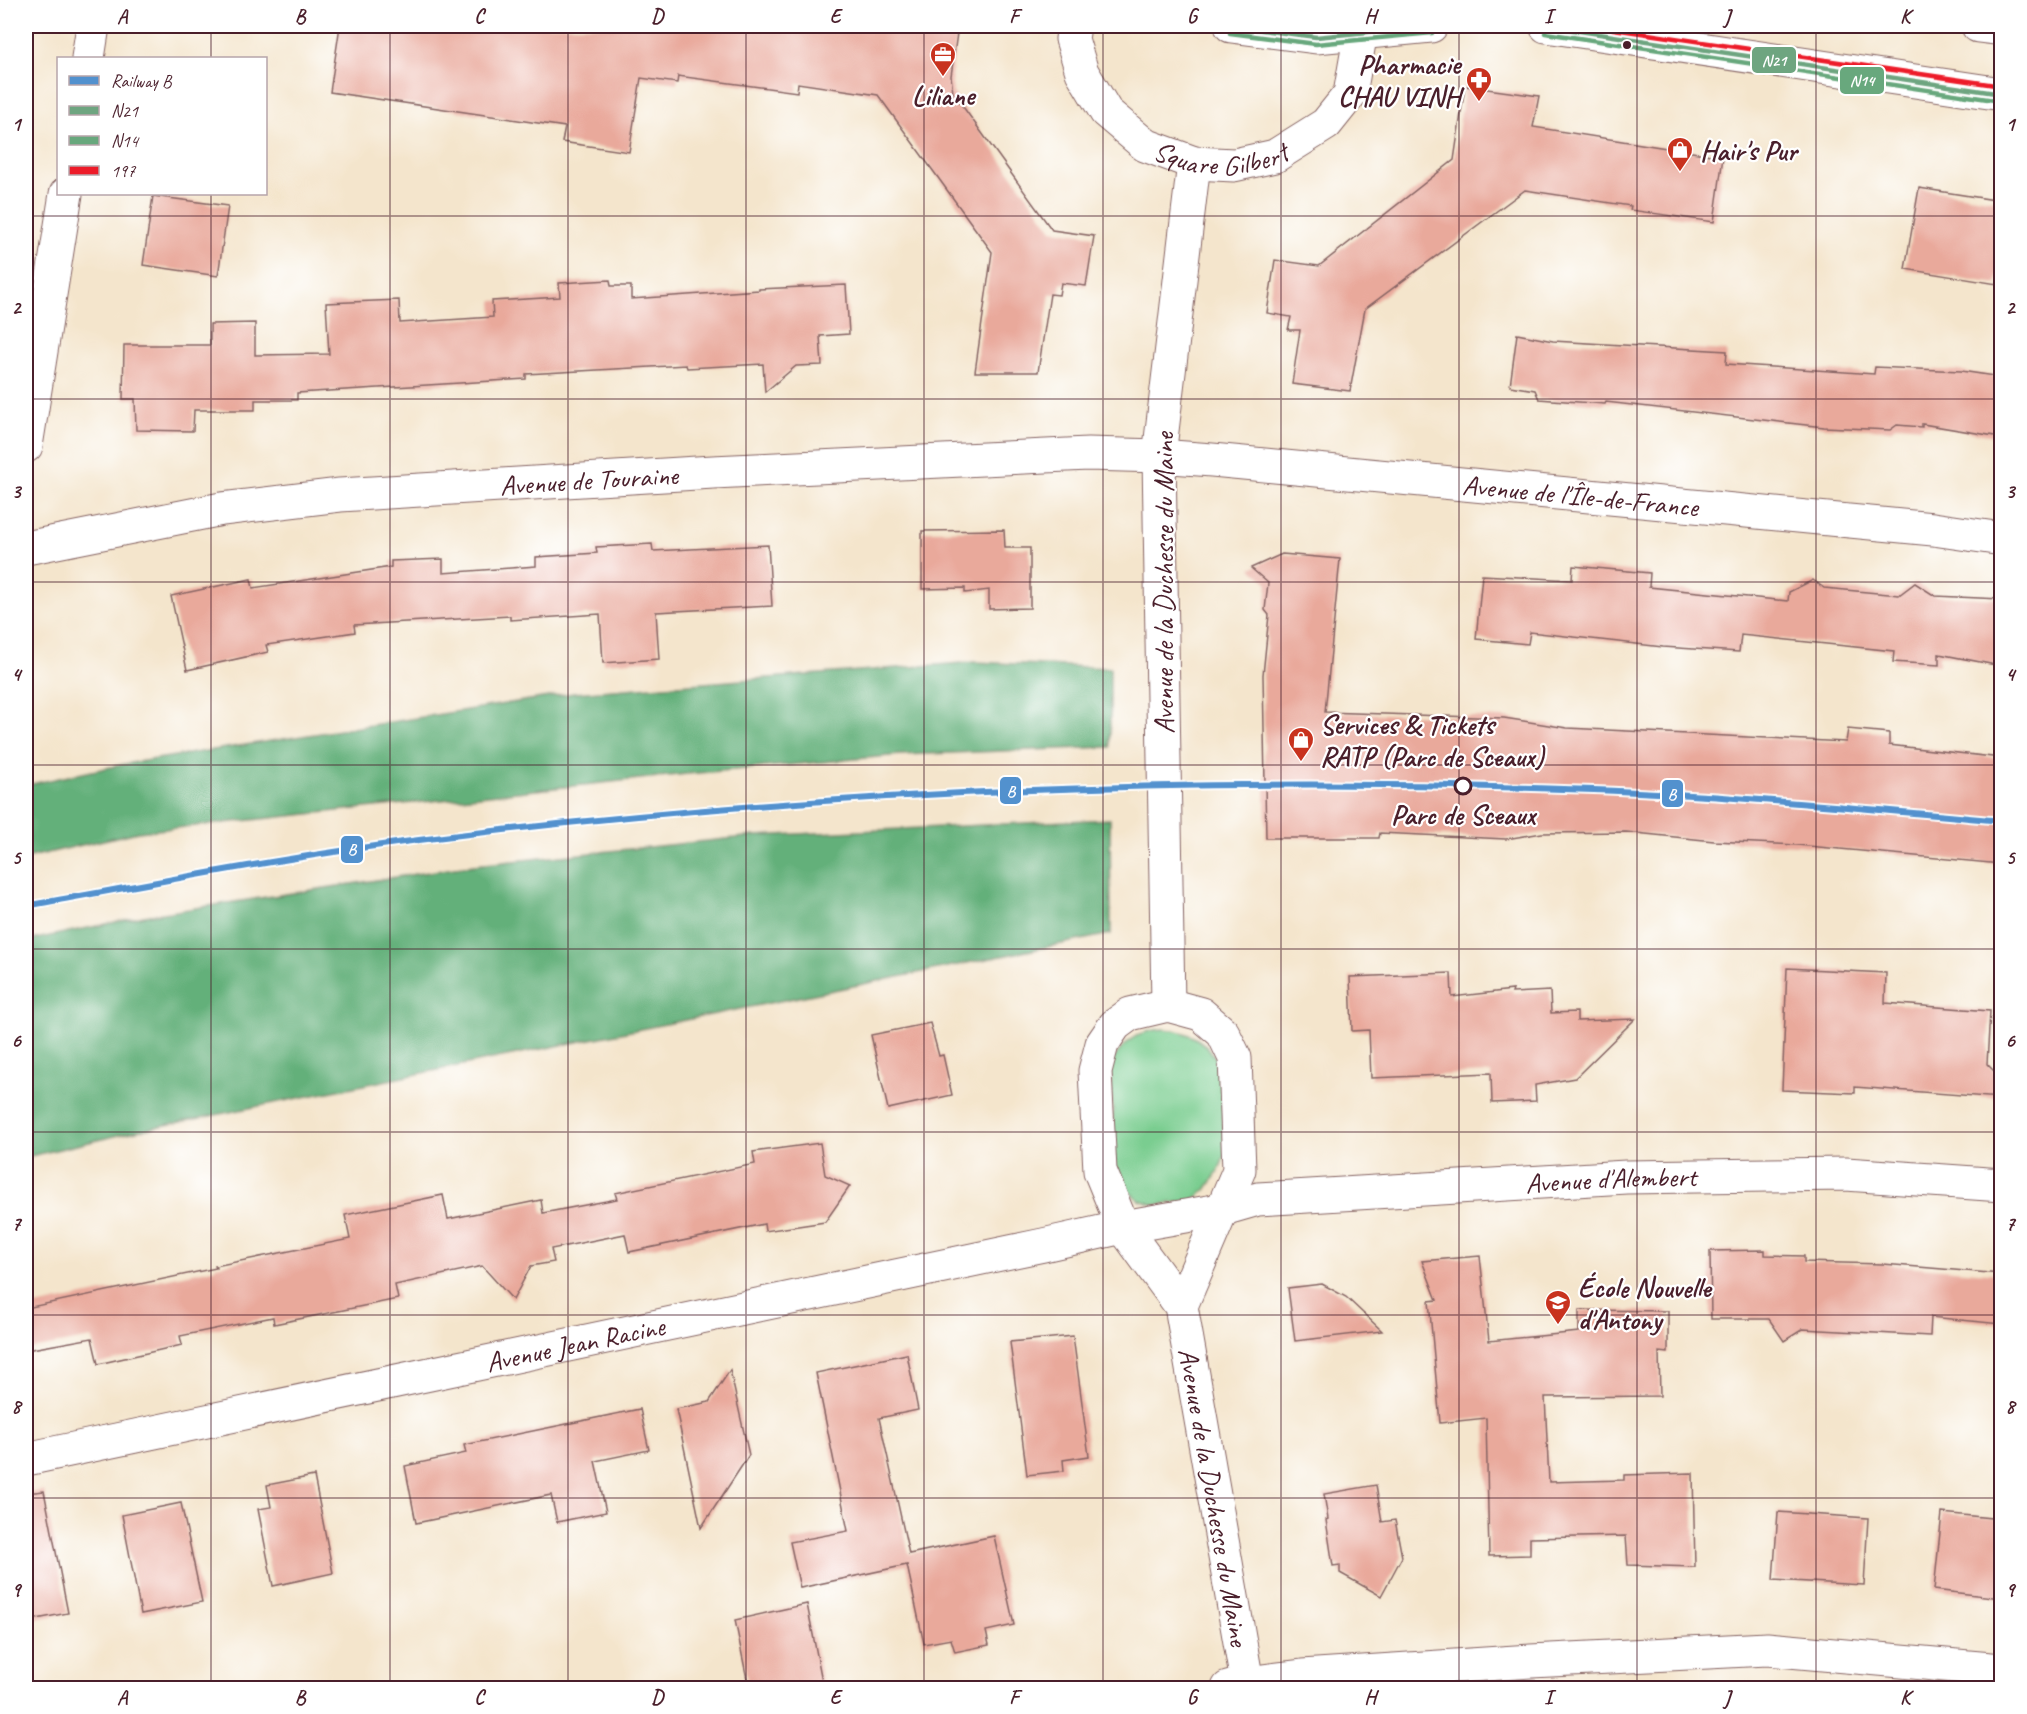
<svg xmlns="http://www.w3.org/2000/svg" width="2027" height="1714" font-family="Caveat,sans-serif">
<style>
.green{fill:#7acd90;stroke:#62765e;stroke-width:1.5}
.forest{fill:#63b07a;stroke:#566852;stroke-width:1.5}
.building{fill:#e9a99b}
.lines{fill:none;stroke-linecap:round;stroke-linejoin:round}
.street-casing{stroke:#866463;stroke-width:35}
.secondary-casing{stroke:#866463;stroke-width:35}
.primary-casing{stroke:#866463;stroke-width:35}
.street{stroke:#fff;stroke-width:33}
.secondary{stroke:#fff;stroke-width:33}
.primary{stroke:#fff;stroke-width:33}
.bus-1-casing{stroke:#fff;stroke-width:9}
.bus-2-casing{stroke:#fff;stroke-width:9}
.bus-3-casing{stroke:#fff;stroke-width:9}
.bus-1{stroke:#6ea580;stroke-width:4.5}
.bus-2{stroke:#68a87d;stroke-width:4.5}
.bus-3{stroke:#ed1b29;stroke-width:4.5}
.rail-1-casing{stroke:#fff;stroke-width:10}
.rail-1{stroke:#5291ce;stroke-width:6}
.grid{fill:none;stroke:#4a1f2b;stroke-width:1.5;stroke-opacity:0.55}
.bus-dot{fill:#4a1f2b;stroke:#fff;stroke-width:2}
.stop-dot{fill:#fff;stroke:#4a1f2b;stroke-width:3}
.labels{text-anchor:middle;stroke-width:4.5;stroke-linejoin:round;paint-order:stroke}
.poi-label{font-size:28px;font-weight:bold;fill:#4a1f2b;stroke:#fff;text-anchor:start}
.street-label{font-size:28px;fill:#4a1f2b;stroke:#fff}
.stop-label{font-size:28px;font-weight:bold;fill:#4a1f2b;stroke:#fff}
.line-badge{stroke:#fff;stroke-width:2}
.badge-label{font-size:16px;text-anchor:middle;font-weight:bold;fill:#fff}
.neatline{fill:none;stroke:#4a1f2b;stroke-width:2}
.grid-label{font-size:20px;text-anchor:middle;font-weight:bold;fill:#4a1f2b}
</style>
<rect width="100%" height="100%" fill="#fff"/>
<filter id="ink" filterUnits="userSpaceOnUse"><feTurbulence type="fractalNoise" baseFrequency=".0167" numOctaves="2"/><feDisplacementMap in="SourceGraphic" scale="12" xChannelSelector="R" yChannelSelector="G"/><feConvolveMatrix kernelMatrix="1 2 1 2 8 2 1 2 1" color-interpolation-filters="sRGB"/></filter>
<filter id="wash" filterUnits="userSpaceOnUse"><feTurbulence type="fractalNoise" baseFrequency=".008" numOctaves="4" result="noise"/><feDisplacementMap in="SourceGraphic" scale="24" xChannelSelector="R" yChannelSelector="G"/><feGaussianBlur stdDeviation="1.35" result="paint"/><feColorMatrix in="noise" values="0 0 0 0 0 0 0 0 0 0 0 0 0 0 0 0 0 1.4 0 .05"/><feComposite in="paint" operator="in"/></filter>
<g filter="url(#wash)">
<rect width="100%" height="100%" fill="#f4e5cc"/>
<path class="green" d="M 1164,1029 C 1190,1031 1208,1042 1220,1066 L 1225,1155 L 1218,1172 L 1206,1190 L 1192,1201 L 1155,1205 L 1139,1200 L 1121,1185 L 1115,1175 L 1111,1062 C 1127,1040 1136,1031 1164,1029 Z"/>
<path class="forest" d="M 975,662 L 1110,668 L 1110,747 L 901,755 L 687,774 L 138,832 L 26,858 L 26,785 L 125,764 L 574,693 Z
M 1110,819 L 1111,934 L 136,1131 L 26,1157 L 26,941 L 144,916 L 474,865 L 755,836 Z"/>
<g id="blocks">
<path class="building" d="M 340,26 L 850,26 L 886,31 L 887,26 L 958,26 L 951,76 L 953,93 L 1052,230 L 1094,236 L 1086,286 L 1061,283 L 1059,295 L 1050,294 L 1038,372 L 975,372 L 992,252 L 878,95 L 798,83 L 797,92 L 678,76 L 677,83 L 641,78 L 629,152 L 562,142 L 565,127 L 330,92 Z
M 1465,86 L 1539,96 L 1533,127 L 1723,157 L 1714,222 L 1630,210 L 1631,206 L 1525,190 L 1365,309 L 1350,391 L 1292,384 L 1300,330 L 1288,330 L 1291,317 L 1267,313 L 1275,260 L 1319,266 L 1454,160 Z
M 1919,188 L 2001,201 L 2001,257 L 1997,284 L 1905,269 Z
M 153,196 L 228,206 L 218,276 L 143,265 Z
M 610,280 L 611,286 L 631,286 L 631,299 L 759,290 L 759,289 L 846,285 L 849,334 L 820,336 L 822,365 L 796,366 L 765,392 L 763,364 L 687,368 L 686,365 L 526,374 L 526,379 L 297,393 L 297,400 L 255,400 L 255,410 L 194,410 L 193,431 L 136,430 L 135,399 L 123,399 L 124,345 L 210,345 L 210,324 L 255,323 L 255,355 L 329,354 L 326,303 L 399,300 L 400,323 L 493,317 L 492,301 L 560,297 L 559,283 Z
M 1517,334 L 1553,341 L 1727,351 L 1726,364 L 1874,374 L 1875,367 L 1961,371 L 2001,377 L 2001,437 L 1922,424 L 1922,427 L 1897,425 L 1890,430 L 1824,427 L 1606,402 L 1605,404 L 1539,399 L 1535,390 L 1510,386 Z
M 1004,530 L 1005,548 L 1030,548 L 1030,608 L 989,609 L 989,590 L 965,593 L 965,588 L 922,589 L 922,531 Z
M 652,544 L 653,551 L 768,545 L 772,606 L 656,612 L 659,659 L 603,663 L 600,614 L 510,620 L 510,616 L 354,625 L 355,632 L 266,645 L 268,652 L 187,670 L 171,596 L 251,579 L 253,588 L 391,567 L 391,561 L 443,559 L 443,573 L 536,566 L 536,557 L 597,553 L 596,547 Z
M 1282,554 L 1340,559 L 1325,712 L 1504,718 L 1567,728 L 1846,742 L 1848,729 L 1889,733 L 1889,745 L 2001,758 L 2001,864 L 1797,845 L 1714,841 L 1626,832 L 1542,833 L 1506,839 L 1380,833 L 1379,838 L 1266,838 L 1263,675 L 1269,615 L 1265,610 L 1268,583 L 1251,568 Z
M 1573,566 L 1650,573 L 1649,587 L 1788,601 L 1789,592 L 1813,580 L 1824,588 L 1899,595 L 1915,583 L 1935,596 L 2001,599 L 2001,666 L 1939,654 L 1939,665 L 1893,662 L 1894,651 L 1741,635 L 1739,652 L 1663,647 L 1530,632 L 1528,644 L 1476,639 L 1482,575 L 1572,580 Z
M 1787,968 L 1886,973 L 1885,1003 L 1990,1011 L 1987,1064 L 2001,1078 L 2001,1098 L 1855,1087 L 1855,1093 L 1782,1090 Z
M 1451,973 L 1452,997 L 1513,990 L 1512,993 L 1550,991 L 1551,1013 L 1577,1012 L 1577,1021 L 1635,1019 L 1575,1078 L 1535,1085 L 1536,1101 L 1492,1103 L 1491,1073 L 1371,1078 L 1369,1030 L 1352,1031 L 1350,977 Z
M 930,1023 L 939,1056 L 943,1055 L 952,1095 L 888,1109 L 871,1035 Z
M 820,1143 L 825,1175 L 850,1186 L 825,1222 L 765,1231 L 764,1224 L 629,1252 L 625,1234 L 551,1249 L 554,1262 L 531,1266 L 513,1300 L 482,1266 L 395,1285 L 398,1299 L 274,1324 L 273,1317 L 180,1336 L 182,1345 L 98,1364 L 92,1338 L 26,1350 L 26,1308 L 216,1268 L 215,1266 L 350,1239 L 345,1215 L 443,1195 L 448,1219 L 541,1200 L 543,1213 L 617,1199 L 615,1193 L 755,1164 L 753,1152 Z
M 1765,1250 L 1765,1255 L 1804,1256 L 1804,1262 L 1883,1264 L 2001,1274 L 2001,1324 L 1931,1317 L 1930,1336 L 1803,1329 L 1784,1341 L 1769,1319 L 1711,1319 L 1710,1251 Z
M 1480,1256 L 1489,1341 L 1579,1332 L 1579,1310 L 1668,1311 L 1668,1353 L 1659,1352 L 1660,1396 L 1545,1397 L 1549,1482 L 1624,1480 L 1624,1475 L 1693,1473 L 1695,1567 L 1628,1565 L 1626,1536 L 1530,1538 L 1530,1555 L 1489,1556 L 1486,1418 L 1440,1423 L 1429,1301 L 1437,1300 L 1422,1261 Z
M 1322,1284 L 1346,1297 L 1382,1331 L 1295,1341 L 1288,1288 Z
M 1073,1336 L 1089,1456 L 1063,1460 L 1064,1471 L 1027,1475 L 1010,1342 Z
M 907,1354 L 918,1410 L 879,1418 L 909,1554 L 994,1536 L 1014,1625 L 986,1631 L 989,1645 L 955,1652 L 951,1639 L 924,1644 L 907,1565 L 800,1588 L 790,1542 L 848,1531 L 816,1373 Z
M 730,1370 L 749,1455 L 701,1528 L 676,1409 L 709,1402 Z
M 640,1409 L 649,1450 L 595,1461 L 606,1512 L 557,1522 L 551,1495 L 416,1523 L 405,1466 L 466,1453 L 464,1445 Z
M 314,1476 L 333,1573 L 273,1586 L 258,1509 L 271,1507 L 267,1485 Z
M 1376,1485 L 1382,1522 L 1395,1520 L 1402,1557 L 1381,1596 L 1340,1573 L 1340,1565 L 1333,1566 L 1326,1520 L 1328,1519 L 1324,1494 Z
M 44,1491 L 68,1613 L 26,1621 L 26,1493 Z
M 181,1503 L 202,1602 L 141,1614 L 122,1515 Z
M 1778,1512 L 1868,1518 L 1864,1585 L 1773,1580 Z
M 1942,1513 L 2001,1519 L 2001,1598 L 1934,1590 Z
M 807,1604 L 822,1681 L 787,1689 L 749,1689 L 735,1620 Z"/>
</g>
</g>
<g filter="url(#ink)">
<use href="#blocks" fill-opacity="0" stroke="#866463" stroke-width="1.5"/>
<g class="lines">
<defs>
<g id="street">
<path id="s1" d="M 1074,26 L 1072,39 L 1082,72 L 1106,112 L 1145,145 L 1194,163 L 1234,165 L 1275,156 L 1326,124 L 1350,94 L 1362,26"/>
<path d="M 88,58 L 93,26"/>
<path d="M 26,446 L 66,194"/>
<path id="s2" d="M 26,548 L 222,509 L 340,495 L 713,472 L 1088,454 L 1159,456 L 1212,460 L 1933,529 L 2002,539"/>
<path id="s3" d="M 1220,1210 L 1258,1199 L 1626,1177 L 1846,1174 L 2002,1185"/>
<path id="s4" d="M 26,1459 L 1043,1245 L 1123,1227"/>
<path d="M 1228,1688 L 1247,1683 L 1302,1676 L 1531,1661 L 1767,1649 L 2002,1670"/>
</g>
<g id="secondary">
<path d="M 1168,1005 L 1159,456 L 1194,163"/>
<path d="M 1123,1227 L 1220,1210"/>
<path id="s5" d="M 1181,1306 L 1239,1170 L 1235,1058 L 1223,1033 L 1201,1014 L 1168,1005 L 1130,1014 L 1115,1025 L 1102,1044 L 1095,1071 L 1100,1171 L 1123,1227 L 1181,1306 L 1248,1688"/>
</g>
<path id="primary" d="M 1231,26 L 1316,37 L 1431,26
M 1546,26 L 2002,94
M 1978,26 L 2002,29"/>
</defs>
<use href="#street" class="street-casing"/>
<use href="#secondary" class="secondary-casing"/>
<use href="#primary" class="primary-casing"/>
<use href="#street" class="street"/>
<use href="#secondary" class="secondary"/>
<use href="#primary" class="primary"/>
<defs>
<path id="bus-1" d="M 1231,26 L 1316,37 L 1431,26
M 1546,26 L 2002,94"/>
<path id="bus-2" d="M 1230,33 L 1316,44 L 1432,33
M 1545,33 L 2001,101"/>
<path id="bus-3" d="M 1286,26 L 1316,29 L 1357,26
M 1593,26 L 2002,86"/>
</defs>
<use href="#bus-1" class="bus-1-casing"/>
<use href="#bus-2" class="bus-2-casing"/>
<use href="#bus-3" class="bus-3-casing"/>
<use href="#bus-1" class="bus-1"/>
<use href="#bus-2" class="bus-2"/>
<use href="#bus-3" class="bus-3"/>
<defs>
<path id="rail-1" d="M 26,906 C 157,882 287,857 419,840 C 809,791 1201,775 1594,790 C 1730,795 1866,809 2002,821"/>
</defs>
<use href="#rail-1" class="rail-1-casing"/>
<use href="#rail-1" class="rail-1"/>
</g>
</g>
<path class="grid" d="M 211,26 L 211,58M 390,26 L 390,1688M 568,26 L 568,1688M 746,26 L 746,1688M 924,26 L 924,1688M 1103,26 L 1103,1688M 1281,26 L 1281,1688M 1459,26 L 1459,1688M 1637,26 L 1637,1688M 1816,26 L 1816,1688M 211,194 L 211,1688M 26,216 L 2002,216M 26,399 L 2002,399M 26,582 L 2002,582M 26,765 L 2002,765M 26,949 L 2002,949M 26,1132 L 2002,1132M 26,1315 L 2002,1315M 26,1498 L 2002,1498"/>
<defs>
<symbol id="office-pin" viewBox="-11 -11 22 30"><path d="M0 17L-7.5 6A9.5 9.5 0 1 1 7.5 6Z" fill="#c8321e" stroke="#fff"/><path d="M-6-3h4V-5.5h4V-3h4V5H-6ZM-1-4.5V-3h2v-1.5ZM-6 0V1H6V0Z" fill="#fff"/></symbol>
<symbol id="pharmacy-pin" viewBox="-11 -11 22 30"><path d="M0 17L-7.5 6A9.5 9.5 0 1 1 7.5 6Z" fill="#c8321e" stroke="#fff"/><path d="M-2-6h4v4h4v4h-4v4h-4v-4h-4v-4h4Z" fill="#fff"/></symbol>
<symbol id="shop-pin" viewBox="-11 -11 22 30"><path d="M0 17L-7.5 6A9.5 9.5 0 1 1 7.5 6Z" fill="#c8321e" stroke="#fff"/><path d="M-5-2.5h2.3a2.7 3.5 0 0 1 5.4 0H5L5.5 6h-11ZM-1.5-2.5h3a1.5 2.3 0 0 0-3 0Z" fill="#fff"/></symbol>
<symbol id="school-pin" viewBox="-11 -11 22 30"><path d="M0 17L-7.5 6A9.5 9.5 0 1 1 7.5 6Z" fill="#c8321e" stroke="#fff"/><path d="M0-5L7-2L0 1L-7-2ZM-4 1L0 2.5L4 1V4Q0 6-4 4Z" fill="#fff"/></symbol>
</defs>
<g fill-rule="evenodd">
<use href="#office-pin" x="928" y="40" width="30" height="40"/>
<use href="#pharmacy-pin" x="1464" y="65" width="30" height="40"/>
<use href="#shop-pin" x="1665" y="135" width="30" height="40"/>
<use href="#shop-pin" x="1286" y="725" width="30" height="40"/>
<use href="#school-pin" x="1543" y="1288" width="30" height="40"/>
</g>
<circle class="bus-dot" cx="1627" cy="45" r="5"/>
<circle class="stop-dot" cx="1463" cy="786" r="8"/>
<g class="labels">
<g class="poi-label">
<text x="1460" y="74" text-anchor="end">Pharmacie<tspan x="1460" dy="32">CHAU VINH</tspan></text>
<text x="943" y="105" text-anchor="middle">Liliane</text>
<text x="1700" y="160">Hair's Pur</text>
<text x="1320" y="734">Services &amp; Tickets<tspan x="1320" dy="32">RATP (Parc de Sceaux)</tspan></text>
<text x="1578" y="1297">École Nouvelle<tspan x="1578" dy="32">d'Antony</tspan></text>
</g>
<g class="street-label">
<text dy="10" stroke="none"><textPath href="#s1" startOffset="224">Square Gilbert</textPath></text>
<text dy="10" stroke="none"><textPath href="#s2" startOffset="568">Avenue de Touraine</textPath></text>
<text dy="10" stroke="none"><textPath href="#s2" startOffset="1562">Avenue de l'Île-de-France</textPath></text>
<text transform="translate(1163 583) rotate(-90)" y="10">Avenue de la Duchesse du Maine</text>
<text dy="10" stroke="none"><textPath href="#s3" startOffset="393">Avenue d'Alembert</textPath></text>
<text dy="10" stroke="none"><textPath href="#s4" startOffset="561">Avenue Jean Racine</textPath></text>
<text dy="10" stroke="none"><textPath href="#s5" startOffset="912">Avenue de la Duchesse du Maine</textPath></text>
</g>
<g class="stop-label">
<text x="1463" y="824">Parc de Sceaux</text>
</g>
</g>
<g class="line-badge">
<rect x="1751" y="46" width="46" height="28" rx="6" fill="#6ea580"/>
<rect x="1839" y="66" width="46" height="29" rx="6" fill="#68a87d"/>
<rect x="999" y="776" width="23" height="29" rx="6" fill="#5291ce"/>
<rect x="1661" y="779" width="23" height="29" rx="6" fill="#5291ce"/>
<rect x="340" y="835" width="24" height="29" rx="6" fill="#5291ce"/>
</g>
<g class="badge-label">
<text x="1774" y="66">N21</text>
<text x="1862" y="86">N14</text>
<text x="1011" y="797">B</text>
<text x="1672" y="800">B</text>
<text x="352" y="855">B</text>
</g>
<rect width="2027" height="1714" fill="none" stroke="#fff" stroke-width="66"/>
<rect x="57" y="57" width="210" height="138" fill="#ffffff" stroke="#b7a5aa" stroke-width="1.5"/>
<rect x="69" y="76" width="30" height="9" fill="#5291ce" stroke="#b7a5aa" stroke-width="1.5"/>
<text x="111" y="87" font-size="18" fill="#4a1f2b">Railway B</text>
<rect x="69" y="106" width="30" height="9" fill="#6ea580" stroke="#b7a5aa" stroke-width="1.5"/>
<text x="111" y="117" font-size="18" fill="#4a1f2b">N21</text>
<rect x="69" y="136" width="30" height="9" fill="#68a87d" stroke="#b7a5aa" stroke-width="1.5"/>
<text x="111" y="147" font-size="18" fill="#4a1f2b">N14</text>
<rect x="69" y="166" width="30" height="9" fill="#ed1b29" stroke="#b7a5aa" stroke-width="1.5"/>
<text x="111" y="177" font-size="18" fill="#4a1f2b">197</text>
<rect x="33" y="33" width="1961" height="1648" class="neatline"/>
<g class="grid-label">
<text x="122" y="23">A</text>
<text x="300" y="23">B</text>
<text x="479" y="23">C</text>
<text x="657" y="23">D</text>
<text x="835" y="23">E</text>
<text x="1014" y="23">F</text>
<text x="1192" y="23">G</text>
<text x="1370" y="23">H</text>
<text x="1548" y="23">I</text>
<text x="1727" y="23">J</text>
<text x="1905" y="23">K</text>
<text x="16" y="131">1</text>
<text x="2010" y="131">1</text>
<text x="16" y="314">2</text>
<text x="2010" y="314">2</text>
<text x="16" y="498">3</text>
<text x="2010" y="498">3</text>
<text x="16" y="681">4</text>
<text x="2010" y="681">4</text>
<text x="16" y="864">5</text>
<text x="2010" y="864">5</text>
<text x="16" y="1047">6</text>
<text x="2010" y="1047">6</text>
<text x="16" y="1230">7</text>
<text x="2010" y="1230">7</text>
<text x="16" y="1413">8</text>
<text x="2010" y="1413">8</text>
<text x="16" y="1596">9</text>
<text x="2010" y="1596">9</text>
<text x="122" y="1704">A</text>
<text x="300" y="1704">B</text>
<text x="479" y="1704">C</text>
<text x="657" y="1704">D</text>
<text x="835" y="1704">E</text>
<text x="1014" y="1704">F</text>
<text x="1192" y="1704">G</text>
<text x="1370" y="1704">H</text>
<text x="1548" y="1704">I</text>
<text x="1727" y="1704">J</text>
<text x="1905" y="1704">K</text>
</g>
</svg>
